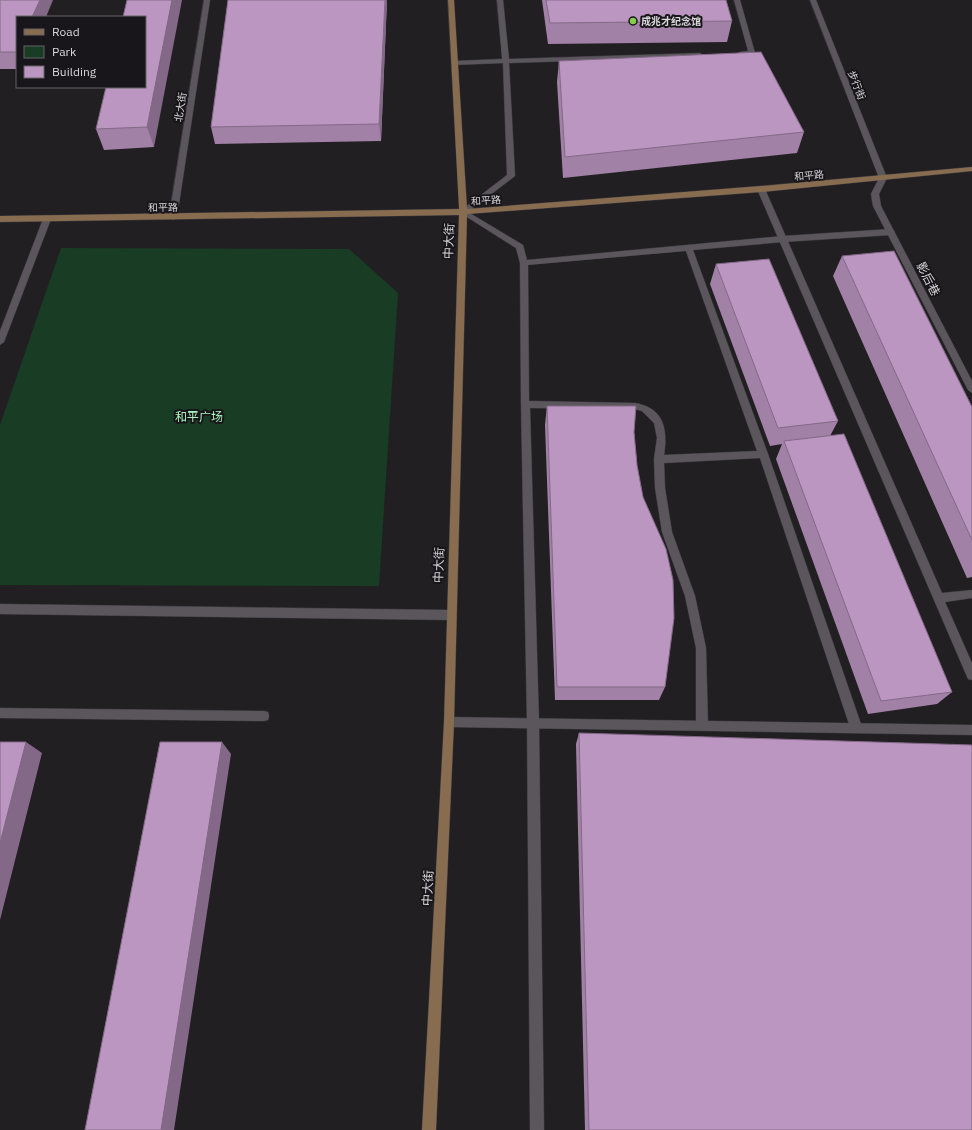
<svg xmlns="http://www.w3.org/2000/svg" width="972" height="1130" font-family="'IBM Plex Sans','Noto Sans SC',sans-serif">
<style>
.green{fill:#183c24}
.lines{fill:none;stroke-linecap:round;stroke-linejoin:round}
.service-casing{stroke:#3c3a3e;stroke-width:1}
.minor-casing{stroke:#3c3a3e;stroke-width:1}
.tertiary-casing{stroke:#3c3a3e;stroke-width:1}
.secondary-casing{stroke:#3c3a3e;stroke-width:1}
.service{fill:#5a565c;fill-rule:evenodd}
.minor{fill:#5a565c;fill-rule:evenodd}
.tertiary{fill:#5a565c;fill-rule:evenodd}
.secondary{fill:#886c50;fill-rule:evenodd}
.wall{fill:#a181a6}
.shaded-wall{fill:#836987}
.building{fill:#bb96c1;stroke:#836987}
.poi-dot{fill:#88cf49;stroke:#18161a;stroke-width:1.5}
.labels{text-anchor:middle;stroke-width:4;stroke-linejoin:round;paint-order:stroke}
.far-poi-label{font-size:10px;font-weight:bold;fill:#d9d7da;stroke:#18161a;text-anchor:start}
.far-street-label{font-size:10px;fill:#d9d7da;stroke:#18161a}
.street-label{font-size:12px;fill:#d9d7da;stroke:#18161a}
.park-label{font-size:12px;fill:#aaf5be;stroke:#18161a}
</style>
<rect width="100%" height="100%" fill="#221f23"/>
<path class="green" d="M 61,248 L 349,249 L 398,293 L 379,586 L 0,585 L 0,425 Z"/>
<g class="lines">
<defs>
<path id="service" d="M 497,0 L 503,0 L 509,59 L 700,53 L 703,55 L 700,57 L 509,63 L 515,176 L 468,212 L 523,245 L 527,260 L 783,236 L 891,229 L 895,232 L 891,235 L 783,242 L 693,250 L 768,454 L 862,727 L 860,731 L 856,732 L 852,731 L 850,727 L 760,458 L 664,463 L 665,488 L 672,532 L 695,596 L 706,648 L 708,725 L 706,729 L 702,730 L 698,729 L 696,725 L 696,648 L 685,596 L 662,532 L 655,488 L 654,459 L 657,438 L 654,423 L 642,411 L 635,409 L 530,408 L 539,723 L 544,1130 L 530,1130 L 527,723 L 521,404 L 520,263 L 516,248 L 459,212 L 507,175 L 503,63 L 454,65 L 451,63 L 454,61 L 502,59 ZM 686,251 L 757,451 L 664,455 C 668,429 664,408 635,403 L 529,401 L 528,265 Z
M 734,0 L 740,0 L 755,53 L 754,54 L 740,56 L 737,54 L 740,52 L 748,51 Z"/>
<path id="minor" d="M 810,0 L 816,0 L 887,178 L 879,194 L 881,206 L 972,381 L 972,393 L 968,390 L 873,206 L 871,194 L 879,178 Z
M 761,186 L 765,189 L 942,593 L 972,590 L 972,598 L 945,602 L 972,663 L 972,680 L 968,679 L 757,189 Z
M 47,216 L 51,219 L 4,342 L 0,345 L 0,331 L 43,219 Z
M 0,604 L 451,610 L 455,612 L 456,615 L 455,618 L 451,620 L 0,614 Z
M 0,708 L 264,711 L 268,712 L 269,716 L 268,720 L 264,721 L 0,718 Z
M 449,717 L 972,725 L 972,735 L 449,727 L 445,726 L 444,722 L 445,718 Z"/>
<path id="tertiary" d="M 204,0 L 210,0 L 177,217 L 173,220 L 169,217 Z"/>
<path id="secondary" d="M 448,0 L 454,0 L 467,209 L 761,186 L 972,167 L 972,171 L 761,192 L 467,214 L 454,722 L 436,1130 L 422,1130 L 444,722 L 459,215 L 0,222 L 0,216 L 459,209 Z"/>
</defs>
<use href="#service" class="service-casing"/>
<use href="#minor" class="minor-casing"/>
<use href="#tertiary" class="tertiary-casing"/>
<use href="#secondary" class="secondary-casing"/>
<use href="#service" class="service"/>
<use href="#minor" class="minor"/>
<use href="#tertiary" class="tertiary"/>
<use href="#secondary" class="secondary"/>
</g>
<path class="wall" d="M 0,0 L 17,17 L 17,69 L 0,69 Z
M 228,0 L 387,0 L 381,141 L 215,144 L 211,127 Z
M 542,0 L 726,0 L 732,21 L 727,42 L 548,44 Z
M 559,61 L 804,132 L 797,153 L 563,178 L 557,82 Z
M 145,87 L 154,147 L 104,150 L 96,129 Z
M 842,256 L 972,407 L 972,577 L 967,578 L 833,276 Z
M 716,264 L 838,421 L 830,436 L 952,692 L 937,704 L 868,714 L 776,459 L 782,444 L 770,446 L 710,284 Z
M 547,406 L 634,432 L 637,465 L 665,687 L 659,700 L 555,700 L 545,425 Z
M 579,733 L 972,1130 L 585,1130 L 576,744 Z"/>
<path class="shaded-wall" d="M 40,0 L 53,0 L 46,17 L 32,17 Z
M 172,0 L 182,0 L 154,147 L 147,127 Z
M 385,0 L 387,0 L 381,141 L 379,124 Z
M 26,742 L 42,753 L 0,920 L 0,843 Z
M 222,742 L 231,754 L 174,1130 L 161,1130 Z"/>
<path class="building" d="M 0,0 L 40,0 L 32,17 L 17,17 L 17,50 L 16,52 L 0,52 Z
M 127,0 L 172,0 L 147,127 L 96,129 L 106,87 L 145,87 L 145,17 L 123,17 Z
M 228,0 L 385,0 L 379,124 L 211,127 Z
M 546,0 L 726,0 L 732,21 L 550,23 Z
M 761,52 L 804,132 L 565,157 L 559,61 Z
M 894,251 L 972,407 L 972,540 L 842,256 Z
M 769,259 L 838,421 L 778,428 L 716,264 Z
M 547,406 L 636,406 L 634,432 L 637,465 L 643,497 L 666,549 L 673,580 L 674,618 L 665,687 L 557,687 Z
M 844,434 L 952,692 L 881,701 L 784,441 Z
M 579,733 L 972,745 L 972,1130 L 589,1130 Z
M 0,742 L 26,742 L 0,843 Z
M 160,742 L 222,742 L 161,1130 L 85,1130 Z"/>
<circle class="poi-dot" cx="633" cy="21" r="4"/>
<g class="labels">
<g class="far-poi-label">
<text x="641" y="25">成兆才纪念馆</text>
</g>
<g class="far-street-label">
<text transform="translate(857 85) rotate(68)" y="4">步行街</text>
<text transform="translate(180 107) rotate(-81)" y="4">北大街</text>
<text transform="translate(809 175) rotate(-5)" y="4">和平路</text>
<text transform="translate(486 200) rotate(-4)" y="4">和平路</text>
<text transform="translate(163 207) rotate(-1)" y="4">和平路</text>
</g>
<g class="street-label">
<text transform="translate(449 241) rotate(-88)" y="4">中大街</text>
<text transform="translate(928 279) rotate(63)" y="4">影后巷</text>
<text transform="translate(439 565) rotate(-88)" y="4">中大街</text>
<text transform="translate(428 888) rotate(-87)" y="4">中大街</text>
</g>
<g class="park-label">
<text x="199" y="421">和平广场</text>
</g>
</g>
<rect x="16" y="16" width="130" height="72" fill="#18161a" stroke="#656367"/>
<rect x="24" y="29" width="20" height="6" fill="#886c50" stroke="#656367"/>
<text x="52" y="36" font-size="12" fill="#d9d7da">Road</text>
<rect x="24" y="46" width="20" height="12" fill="#183c24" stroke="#656367"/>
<text x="52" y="56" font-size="12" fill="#d9d7da">Park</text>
<rect x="24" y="66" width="20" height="12" fill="#bb96c1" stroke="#656367"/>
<text x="52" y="76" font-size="12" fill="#d9d7da">Building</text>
</svg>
